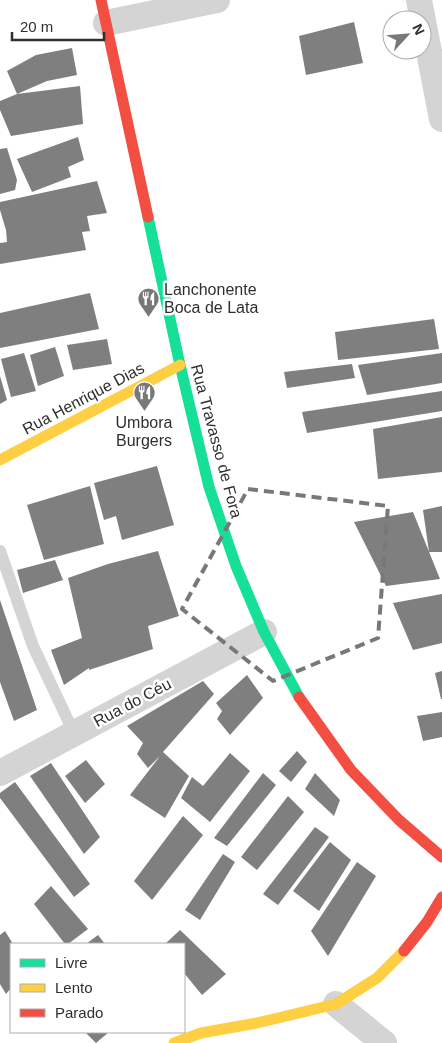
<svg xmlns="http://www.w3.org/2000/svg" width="442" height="1043" font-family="Arial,sans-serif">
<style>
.building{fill:#7f7f7f}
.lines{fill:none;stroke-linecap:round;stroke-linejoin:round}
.lane{stroke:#d4d4d4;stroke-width:12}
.street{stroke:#d4d4d4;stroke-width:26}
.fast{stroke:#16e098;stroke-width:11}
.slow{stroke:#ffcf43;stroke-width:11}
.jam{stroke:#f24e42;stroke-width:11}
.marked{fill:none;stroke:#787878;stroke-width:4;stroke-dasharray:10 6;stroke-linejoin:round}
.labels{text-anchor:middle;stroke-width:5;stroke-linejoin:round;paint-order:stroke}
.poi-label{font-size:16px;fill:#2f2f2f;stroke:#fff;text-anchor:start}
.street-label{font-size:16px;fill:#2f2f2f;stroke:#fff}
</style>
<rect width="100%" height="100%" fill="#fff"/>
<path class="building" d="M 354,22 L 363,63 L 306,75 L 299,36 Z
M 72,48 L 77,75 L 47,81 L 17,94 L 7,71 L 36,55 Z
M 80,86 L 83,124 L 11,136 L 0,110 L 0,101 L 17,94 Z
M 78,137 L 84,160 L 68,167 L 71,177 L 32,192 L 17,159 Z
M 7,148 L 17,180 L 15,190 L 0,194 L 0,149 Z
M 97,181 L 107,213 L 87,216 L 90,231 L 82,232 L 86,250 L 0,264 L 0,243 L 7,242 L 6,230 L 0,210 L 0,202 Z
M 90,293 L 99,329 L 0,348 L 0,313 Z
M 434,319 L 439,349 L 338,360 L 335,332 Z
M 107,339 L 112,364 L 73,370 L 67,345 Z
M 55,347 L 64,376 L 38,386 L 30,355 Z
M 24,353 L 36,391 L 11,397 L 1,359 Z
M 442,353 L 442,383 L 367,395 L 358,365 Z
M 352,364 L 355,378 L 287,388 L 284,372 Z
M 0,376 L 7,400 L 0,404 Z
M 442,391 L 442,411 L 307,433 L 302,412 Z
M 442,417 L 442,472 L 378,479 L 373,429 Z
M 157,466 L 174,525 L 122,540 L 116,516 L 104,520 L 94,483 Z
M 90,486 L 104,544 L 44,560 L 27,505 Z
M 442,506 L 442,552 L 429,552 L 423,510 Z
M 413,512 L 440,579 L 386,586 L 354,522 Z
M 158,551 L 179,616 L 148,626 L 153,649 L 89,670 L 89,668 L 64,685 L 51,650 L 82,638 L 68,578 L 108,564 Z
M 55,560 L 63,580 L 23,593 L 17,570 Z
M 442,594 L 442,643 L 413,650 L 393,603 Z
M 0,600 L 37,710 L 14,721 L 0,682 Z
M 442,671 L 442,699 L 441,699 L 435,673 Z
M 247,675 L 263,698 L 230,735 L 217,719 L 222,711 L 216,703 Z
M 203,681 L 214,694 L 163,752 L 189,776 L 165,818 L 130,795 L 160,756 L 148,768 L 137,754 L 143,743 L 127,726 Z
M 442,712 L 442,737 L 423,741 L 417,716 Z
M 297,751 L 307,762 L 291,782 L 279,771 Z
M 230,753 L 250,771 L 210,822 L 181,798 L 192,777 L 203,786 Z
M 86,760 L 105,784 L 85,803 L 65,776 Z
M 51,763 L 100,837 L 84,854 L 30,776 Z
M 263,773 L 276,785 L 227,846 L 214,838 Z
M 315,773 L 340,800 L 334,816 L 305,789 Z
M 15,782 L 90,884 L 74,897 L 0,798 L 0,793 Z
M 288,796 L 304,812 L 257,870 L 241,857 Z
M 183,816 L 203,835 L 152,900 L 134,881 Z
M 315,827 L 329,837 L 278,905 L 263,894 Z
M 330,842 L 351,860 L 319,911 L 293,891 Z
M 223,854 L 235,862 L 200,920 L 185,910 Z
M 357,862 L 376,876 L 328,956 L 311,931 Z
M 51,886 L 88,929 L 68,944 L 65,944 L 34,904 Z
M 180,930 L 226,974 L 202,995 L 184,973 L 184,944 L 165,944 Z
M 5,931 L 13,944 L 11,944 L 11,988 L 6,994 L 0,984 L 0,935 Z
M 98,935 L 105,944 L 86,944 Z
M 85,1032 L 109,1032 L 96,1043 Z"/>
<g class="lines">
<path class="lane" d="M 0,551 L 33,646 L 74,733"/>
<path class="street" d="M 419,0 L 442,119
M 106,23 L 217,0
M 0,773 L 264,632
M 336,1004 L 384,1043"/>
<path class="fast" d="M 148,217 L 180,365 L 209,487 L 236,566 L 264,632 L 299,697"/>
<path class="slow" d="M 0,460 L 180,365
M 174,1043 L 201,1033 L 257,1023 L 336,1004 L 377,978 L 404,951"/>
<path class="jam" d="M 101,0 L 148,217
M 299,697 L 351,770 L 399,820 L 442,857
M 404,951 L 427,922 L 442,897"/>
</g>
<path class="marked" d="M 248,489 L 388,506 L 378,638 L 273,681 L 182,609 Z"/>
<defs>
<symbol id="restaurant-pin" viewBox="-11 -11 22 30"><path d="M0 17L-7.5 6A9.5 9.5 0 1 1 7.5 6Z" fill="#787878" stroke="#fff"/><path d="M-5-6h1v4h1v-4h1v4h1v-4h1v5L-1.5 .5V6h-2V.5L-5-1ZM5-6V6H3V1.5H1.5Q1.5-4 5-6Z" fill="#fff"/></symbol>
</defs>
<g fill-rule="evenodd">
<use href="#restaurant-pin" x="136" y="286" width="25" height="34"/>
<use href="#restaurant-pin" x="132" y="380" width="25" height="34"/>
</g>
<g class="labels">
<g class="poi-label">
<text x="164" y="295">Lanchonente<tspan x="164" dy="18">Boca de Lata</tspan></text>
<text x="144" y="428" text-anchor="middle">Umbora<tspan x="144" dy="18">Burgers</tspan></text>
</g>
<g class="street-label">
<text transform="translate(83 398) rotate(-28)" y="6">Rua Henrique Dias</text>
<text transform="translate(217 441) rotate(75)" y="6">Rua Travasso de Fora</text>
<text transform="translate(132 702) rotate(-28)" y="6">Rua do Céu</text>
</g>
</g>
<rect x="10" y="943" width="175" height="90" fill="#ffffff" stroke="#acacac"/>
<rect x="20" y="959" width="25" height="8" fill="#16e098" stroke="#acacac"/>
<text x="55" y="968" font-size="15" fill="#2f2f2f">Livre</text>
<rect x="20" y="984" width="25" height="8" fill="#ffcf43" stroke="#acacac"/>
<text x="55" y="993" font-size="15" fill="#2f2f2f">Lento</text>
<rect x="20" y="1009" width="25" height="8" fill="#f24e42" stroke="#acacac"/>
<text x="55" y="1018" font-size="15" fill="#2f2f2f">Parado</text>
<g transform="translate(407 35) rotate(64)"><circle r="24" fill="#ffffff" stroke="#acacac"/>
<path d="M0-4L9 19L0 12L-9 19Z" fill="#787878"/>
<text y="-8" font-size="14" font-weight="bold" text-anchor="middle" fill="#2f2f2f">N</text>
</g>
<path d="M12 32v8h92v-8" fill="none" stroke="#2f2f2f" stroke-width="2.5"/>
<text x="20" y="32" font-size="15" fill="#2f2f2f" stroke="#ffffff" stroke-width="4" paint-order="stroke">20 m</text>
</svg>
